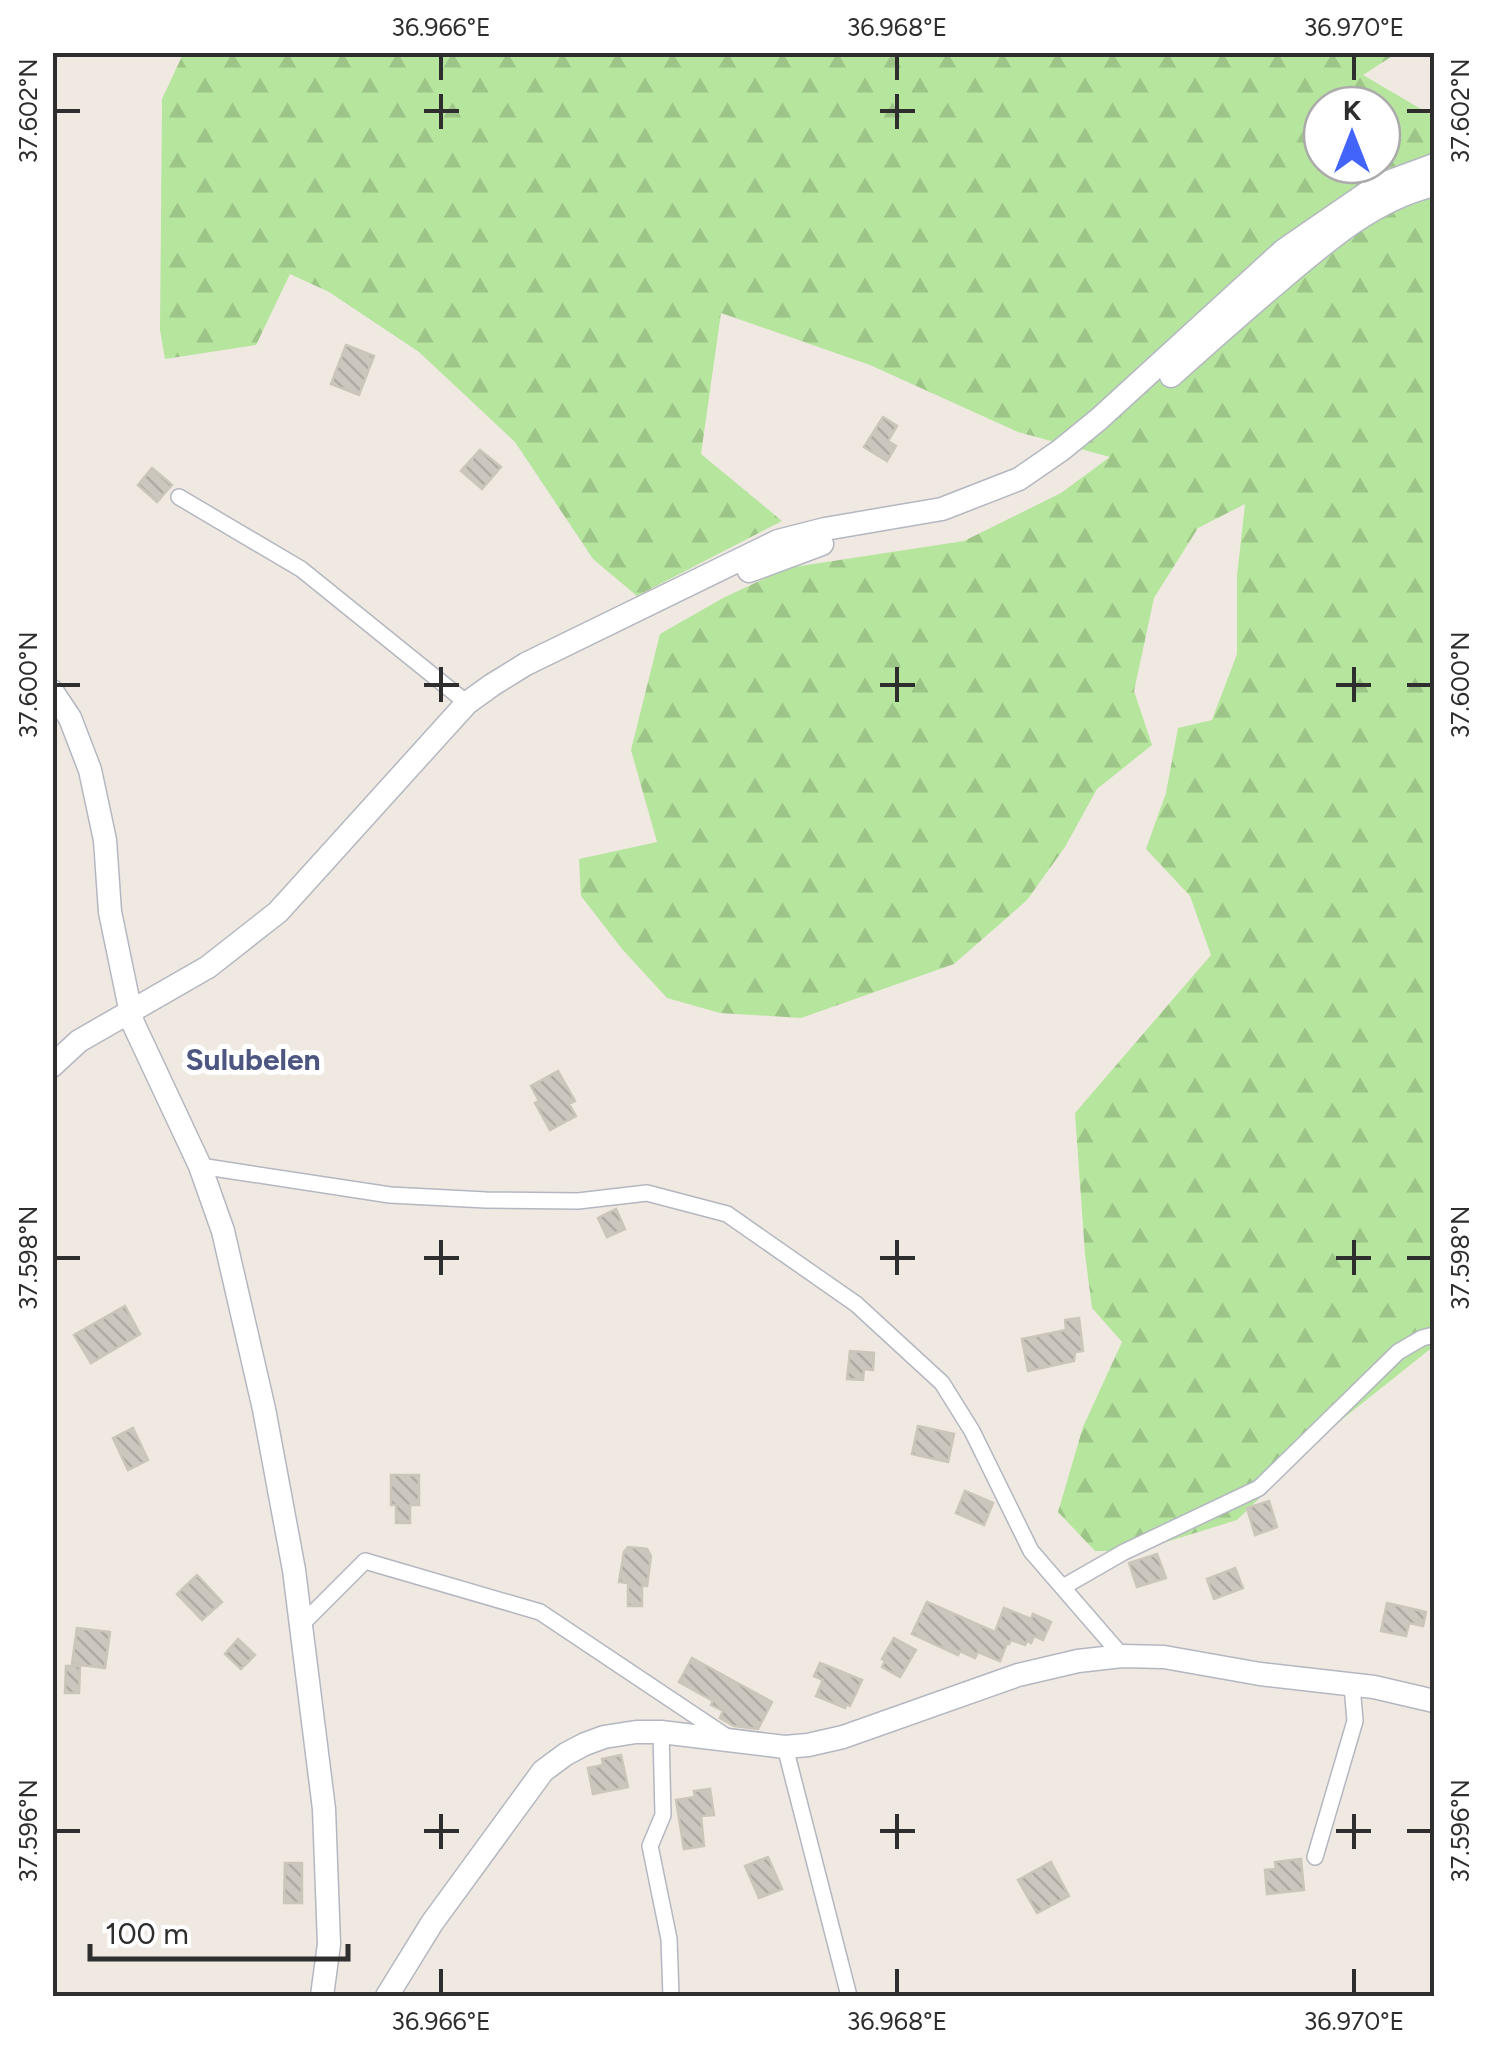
<svg xmlns="http://www.w3.org/2000/svg" width="1487" height="2049" font-family="Figtree,sans-serif">
<style>
.forest{fill:url(#forest-firs);fill-rule:evenodd}
.building{fill:url(#building-back-hatch);stroke:#cbc5ba;stroke-width:2.5}
.lines{fill:none;stroke-linecap:round;stroke-linejoin:round}
.street-casing{stroke:#b4b7c1;stroke-width:18}
.secondary-casing{stroke:#b4b7c1;stroke-width:25}
.street{stroke:#fff;stroke-width:15}
.secondary{stroke:#fff;stroke-width:22}
.ticks{fill:none;stroke:#2e2e2e;stroke-width:4}
.labels{text-anchor:middle;stroke-width:10;stroke-linejoin:round;paint-order:stroke}
.neighbourhood-label{font-size:30px;font-weight:bold;fill:#4d5680;stroke:#fff}
.neatline{fill:none;stroke:#2e2e2e;stroke-width:4}
.ticks-label{font-size:25px;text-anchor:middle;fill:#2e2e2e}
</style>
<defs>
<pattern id="forest-firs" width="22" height="20" patternUnits="userSpaceOnUse" patternTransform="scale(2.5)"><rect width="22" height="20" fill="#b6e59e"/><path d="M5 1l3.5 6h-7zM16 11l3.5 6h-7z" fill="#9dc588"/></pattern>
<pattern id="building-back-hatch" width="6" height="6" patternUnits="userSpaceOnUse" patternTransform="scale(2.5)"><rect width="6" height="6" fill="#cbc7bf"/><path d="M-1 5l2 2M0 0l6 6M5-1l2 2" fill="none" stroke="#afaba4"/></pattern>
</defs>
<rect width="100%" height="100%" fill="#efe9e1"/>
<path class="forest" d="M 184,52 L 1397,53 L 1363,75 L 1433,116 L 1434,120 L 1434,1346 L 1335,1425 L 1237,1520 L 1137,1551 L 1095,1551 L 1058,1512 L 1083,1427 L 1122,1342 L 1092,1308 L 1085,1254 L 1075,1113 L 1211,955 L 1190,896 L 1146,849 L 1166,793 L 1178,728 L 1212,720 L 1237,654 L 1237,576 L 1245,504 L 1198,528 L 1154,598 L 1134,691 L 1152,745 L 1097,789 L 1065,847 L 1027,900 L 954,964 L 801,1018 L 720,1013 L 667,998 L 622,949 L 581,896 L 579,859 L 657,842 L 631,750 L 660,634 L 723,598 L 787,568 L 964,541 L 1061,493 L 1110,457 L 1018,432 L 870,365 L 721,313 L 701,454 L 782,521 L 637,596 L 593,559 L 515,442 L 419,352 L 329,292 L 290,274 L 256,345 L 165,359 L 160,330 L 162,99 ZM 1322,105 L 1382,105 L 1382,165 L 1322,165 Z"/>
<path class="building" d="M 346,345 L 374,356 L 359,395 L 331,384 Z
M 883,417 L 897,426 L 888,441 L 896,446 L 887,461 L 864,447 Z
M 480,450 L 501,467 L 482,489 L 461,471 Z
M 152,468 L 172,485 L 157,502 L 138,485 Z
M 558,1071 L 575,1101 L 569,1104 L 576,1116 L 550,1130 L 535,1103 L 539,1101 L 531,1086 Z
M 616,1209 L 625,1229 L 607,1237 L 598,1218 Z
M 125,1306 L 140,1334 L 91,1363 L 74,1335 Z
M 1079,1318 L 1083,1351 L 1075,1352 L 1074,1361 L 1028,1371 L 1022,1339 L 1066,1330 L 1065,1320 Z
M 850,1351 L 874,1353 L 873,1370 L 864,1369 L 863,1380 L 847,1379 Z
M 918,1426 L 954,1434 L 948,1462 L 912,1454 Z
M 133,1428 L 148,1460 L 128,1470 L 113,1438 Z
M 391,1475 L 419,1475 L 419,1505 L 410,1505 L 410,1523 L 396,1523 L 396,1505 L 391,1505 Z
M 965,1491 L 993,1503 L 984,1525 L 956,1513 Z
M 1269,1501 L 1277,1527 L 1255,1535 L 1247,1508 Z
M 628,1547 L 647,1549 L 651,1556 L 647,1586 L 642,1586 L 642,1606 L 628,1606 L 628,1583 L 619,1582 L 624,1552 Z
M 1157,1554 L 1166,1578 L 1137,1587 L 1129,1563 Z
M 1235,1568 L 1243,1588 L 1214,1599 L 1207,1579 Z
M 197,1575 L 222,1602 L 202,1620 L 177,1594 Z
M 927,1602 L 995,1632 L 1004,1608 L 1031,1619 L 1033,1614 L 1051,1622 L 1043,1640 L 1034,1636 L 1031,1643 L 1027,1641 L 1025,1645 L 1011,1640 L 1009,1644 L 1007,1643 L 1000,1661 L 978,1652 L 975,1658 L 960,1651 L 958,1655 L 912,1634 Z
M 1387,1603 L 1426,1612 L 1423,1626 L 1409,1623 L 1406,1636 L 1381,1631 Z
M 77,1628 L 110,1632 L 105,1668 L 72,1664 Z
M 894,1638 L 916,1650 L 900,1677 L 882,1667 L 885,1661 L 882,1659 Z
M 238,1639 L 255,1655 L 241,1669 L 225,1654 Z
M 692,1658 L 772,1702 L 758,1729 L 734,1726 L 720,1718 L 723,1711 L 711,1705 L 713,1701 L 679,1682 Z
M 820,1663 L 862,1680 L 850,1706 L 847,1704 L 845,1708 L 816,1696 L 823,1680 L 814,1676 Z
M 66,1666 L 80,1666 L 79,1693 L 65,1693 Z
M 621,1755 L 628,1787 L 593,1794 L 588,1768 L 603,1765 L 602,1759 Z
M 710,1789 L 714,1815 L 701,1816 L 704,1846 L 684,1849 L 676,1800 L 695,1797 L 694,1791 Z
M 768,1857 L 782,1889 L 759,1898 L 745,1866 Z
M 1301,1859 L 1304,1890 L 1267,1894 L 1265,1870 L 1276,1869 L 1275,1862 Z
M 1051,1862 L 1069,1896 L 1037,1913 L 1018,1880 Z
M 285,1863 L 302,1863 L 302,1903 L 284,1903 Z"/>
<g class="lines">
<defs>
<path id="street" d="M 179,497 L 301,569 L 467,703
M 200,1166 L 390,1195 L 486,1200 L 578,1201 L 647,1193 L 727,1214 L 856,1304 L 942,1383 L 972,1431 L 1031,1551 L 1122,1656
M 1063,1587 L 1124,1552 L 1259,1488 L 1398,1352 L 1422,1338 L 1434,1335
M 302,1624 L 365,1561 L 540,1612 L 727,1737
M 661,1732 L 663,1815 L 650,1846 L 669,1939 L 671,1996
M 785,1747 L 849,1996
M 1315,1857 L 1355,1721 L 1352,1685"/>
<path id="secondary" d="M 1171,376 C 1208,343 1245,310 1283,278 C 1329,239 1375,199 1434,185
M 749,571 L 822,544
M 52,691 L 70,718 L 90,770 L 105,840 L 110,912 L 133,1023 L 200,1166 L 223,1231 L 264,1409 L 294,1570 L 324,1809 L 329,1944 L 322,1996
M 52,1066 L 79,1041 L 208,967 L 278,912 L 467,703 L 492,685 L 526,664 L 778,541 L 825,529 L 942,509 L 1019,479 L 1061,450 L 1099,419 L 1284,250 L 1377,186 L 1434,165
M 387,1996 L 432,1923 L 543,1771 L 566,1754 L 585,1744 L 604,1737 L 636,1732 L 661,1732 L 785,1747 L 808,1745 L 843,1737 L 1018,1675 L 1078,1661 L 1122,1656 L 1164,1657 L 1260,1674 L 1374,1687 L 1434,1701"/>
</defs>
<use href="#street" class="street-casing"/>
<use href="#secondary" class="secondary-casing"/>
<use href="#street" class="street"/>
<use href="#secondary" class="secondary"/>
</g>
<path class="ticks" d="M 441,55 L 441,80M 897,55 L 897,80M 1354,55 L 1354,80M 441,94 L 441,129M 897,94 L 897,129M 55,111 L 80,111M 424,111 L 459,111M 880,111 L 915,111M 1407,111 L 1432,111M 441,667 L 441,702M 897,667 L 897,702M 1354,667 L 1354,702M 55,685 L 80,685M 424,685 L 459,685M 880,685 L 915,685M 1336,685 L 1371,685M 1407,685 L 1432,685M 441,1240 L 441,1275M 897,1240 L 897,1275M 1354,1240 L 1354,1275M 55,1258 L 80,1258M 424,1258 L 459,1258M 880,1258 L 915,1258M 1336,1258 L 1371,1258M 1407,1258 L 1432,1258M 441,1814 L 441,1849M 897,1814 L 897,1849M 1354,1814 L 1354,1849M 55,1831 L 80,1831M 424,1831 L 459,1831M 880,1831 L 915,1831M 1336,1831 L 1371,1831M 1407,1831 L 1432,1831M 441,1969 L 441,1994M 897,1969 L 897,1994M 1354,1969 L 1354,1994"/>
<g class="labels">
<g class="neighbourhood-label">
<text x="253" y="1070">Sulubelen</text>
</g>
</g>
<rect width="1487" height="2049" fill="none" stroke="#ffffff" stroke-width="110"/>
<g transform="translate(1352 135)"><circle r="48" fill="#ffffff" stroke="#ababab" stroke-width="2.5"/>
<path d="M0-8L18 38L0 25L-18 38Z" fill="#4264fb"/>
<text y="-15" font-size="28" font-weight="bold" text-anchor="middle" fill="#2e2e2e">K</text>
</g>
<path d="M90 1944v15h258v-15" fill="none" stroke="#2e2e2e" stroke-width="5"/>
<text x="105" y="1944" font-size="30" fill="#2e2e2e" stroke="#ffffff" stroke-width="8" paint-order="stroke">100 m</text>
<rect x="55" y="55" width="1377" height="1939" class="neatline"/>
<g class="ticks-label">
<text x="441" y="36">36.966°E</text>
<text x="897" y="36">36.968°E</text>
<text x="1354" y="36">36.970°E</text>
<text transform="translate(28 111) rotate(-90)" y="9">37.602°N</text>
<text transform="translate(1460 111) rotate(-90)" y="9">37.602°N</text>
<text transform="translate(28 685) rotate(-90)" y="9">37.600°N</text>
<text transform="translate(1460 685) rotate(-90)" y="9">37.600°N</text>
<text transform="translate(28 1258) rotate(-90)" y="9">37.598°N</text>
<text transform="translate(1460 1258) rotate(-90)" y="9">37.598°N</text>
<text transform="translate(28 1831) rotate(-90)" y="9">37.596°N</text>
<text transform="translate(1460 1831) rotate(-90)" y="9">37.596°N</text>
<text x="441" y="2030">36.966°E</text>
<text x="897" y="2030">36.968°E</text>
<text x="1354" y="2030">36.970°E</text>
</g>
</svg>
